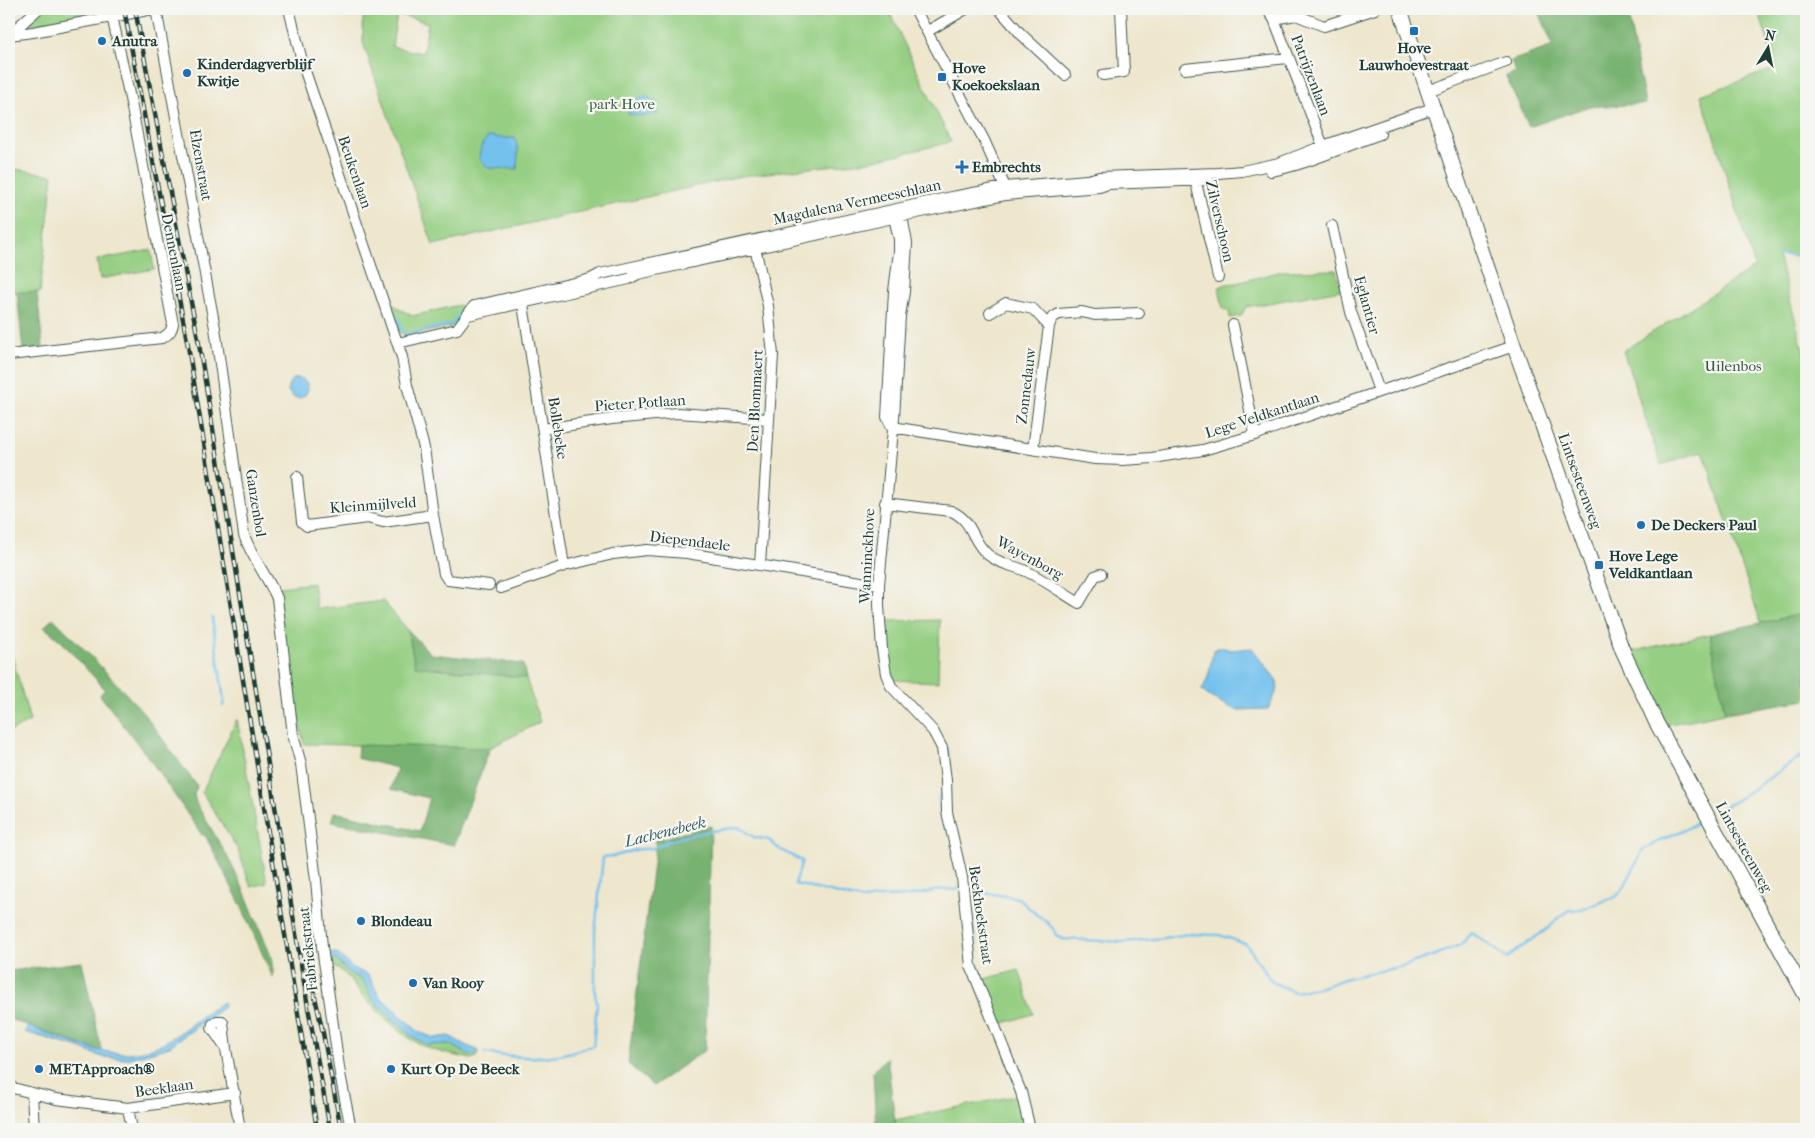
<svg xmlns="http://www.w3.org/2000/svg" width="1815" height="1138" font-family="'IM FELL French Canon',serif">
<style>
.green{fill:#96cf83;stroke:#5a865c;fill-rule:evenodd}
.forest{fill:#78b271;stroke:#4c7852}
.water{fill:#74c1ee;stroke:#4a7f91}
.lines{fill:none;stroke-linecap:round;stroke-linejoin:round}
.stream{stroke:#74c1ee;stroke-width:2.5}
.street-casing{stroke:#3e564b;stroke-width:12}
.secondary-casing{stroke:#3e564b;stroke-width:16}
.street{stroke:#fff;stroke-width:10}
.secondary{stroke:#fff;stroke-width:14}
.rail-casing{stroke:#1f3d34;stroke-width:4.5}
.rail{stroke:#f6f6f2;stroke-width:2.5;stroke-dasharray:8;stroke-linecap:butt}
.poi-dot{fill:#1f6fb2;stroke:#f6f6f2;stroke-width:2}
.labels{text-anchor:middle;stroke-width:4.5;stroke-linejoin:round;paint-order:stroke}
.poi-label{font-size:15px;font-weight:bold;fill:#1f3d34;stroke:#f6f6f2;text-anchor:start}
.street-label{font-size:15px;fill:#1f3d34;stroke:#f6f6f2}
.park-label{font-size:15px;fill:#375a44;stroke:#f6f6f2}
.water-label{font-size:16px;font-style:italic;fill:#345e62;stroke:#f6f6f2}
</style>
<rect width="100%" height="100%" fill="#f6f6f2"/>
<filter id="ink" filterUnits="userSpaceOnUse"><feTurbulence type="fractalNoise" baseFrequency=".02" numOctaves="2"/><feDisplacementMap in="SourceGraphic" scale="10" xChannelSelector="R" yChannelSelector="G"/><feConvolveMatrix kernelMatrix="1 2 1 2 8 2 1 2 1" color-interpolation-filters="sRGB"/></filter>
<filter id="wash" filterUnits="userSpaceOnUse"><feTurbulence type="fractalNoise" baseFrequency=".0096" numOctaves="4" result="noise"/><feDisplacementMap in="SourceGraphic" scale="20" xChannelSelector="R" yChannelSelector="G"/><feGaussianBlur stdDeviation="1.12" result="paint"/><feColorMatrix in="noise" values="0 0 0 0 0 0 0 0 0 0 0 0 0 0 0 0 0 1.4 0 .05"/><feComposite in="paint" operator="in"/></filter>
<g filter="url(#wash)">
<rect width="100%" height="100%" fill="#eee7ce"/>
<path class="green" d="M 44,9 L 102,9 L 99,12 L 32,25 L 32,20 Z
M 388,9 L 888,9 L 951,142 L 871,161 L 741,176 L 433,245 L 363,43 L 363,12 L 387,12 ZM 397,14 L 428,23 L 423,53 L 392,47 Z
M 1758,9 L 1806,9 L 1806,256 L 1778,255 L 1806,360 L 1806,613 L 1761,623 L 1703,451 L 1661,465 L 1623,351 L 1755,267 L 1701,95 L 1776,68 Z
M 9,168 L 53,175 L 40,293 L 9,292 Z
M 151,250 L 154,269 L 100,279 L 97,260 Z
M 1336,270 L 1341,290 L 1246,307 L 1241,316 L 1230,318 L 1229,311 L 1223,309 L 1219,287 L 1227,284 L 1236,283 L 1282,271 Z
M 392,304 L 412,316 L 459,305 L 467,310 L 454,326 L 406,336 L 399,332 L 390,306 Z
M 313,583 L 317,609 L 383,601 L 408,630 L 415,666 L 526,678 L 540,722 L 490,748 L 304,744 L 271,588 Z
M 940,620 L 938,682 L 892,680 L 886,657 L 883,621 Z
M 1710,634 L 1725,713 L 1665,725 L 1630,652 Z
M 9,645 L 30,721 L 9,732 Z
M 237,719 L 267,883 L 251,887 L 238,850 L 202,792 Z
M 336,959 L 348,972 L 363,980 L 373,1000 L 413,1037 L 428,1045 L 450,1044 L 469,1055 L 478,1054 L 476,1057 L 471,1059 C 449,1054 427,1051 409,1038 C 393,1026 374,1008 361,994 C 351,982 347,971 331,966 L 330,960 Z
M 1019,970 L 1033,1014 L 1001,1024 L 981,980 Z
M 1019,1095 L 1026,1129 L 896,1129 L 895,1120 Z"/>
<path class="forest" d="M 1538,9 L 1627,9 L 1645,104 L 1587,107 L 1529,127 L 1506,76 L 1516,72 L 1511,61 L 1553,46 Z
M 17,292 L 37,292 L 43,348 L 23,351 Z
M 1806,613 L 1806,700 L 1725,713 L 1710,634 Z
M 53,618 L 89,654 L 142,711 L 197,786 L 194,795 L 196,803 L 226,854 L 242,886 L 273,961 L 273,978 L 240,903 L 205,835 L 202,835 L 151,761 L 100,695 L 105,689 L 61,641 L 44,627 Z
M 408,630 L 431,654 L 523,664 L 526,678 L 415,666 Z
M 358,745 L 490,748 L 454,845 L 331,822 L 334,812 L 420,831 L 429,798 L 391,789 L 397,768 L 357,758 Z
M 711,826 L 705,1050 L 653,1086 L 628,1064 L 656,840 Z
M 82,962 L 102,1052 L 9,1019 L 9,971 Z
M 887,1057 L 896,1129 L 875,1129 L 876,1127 L 873,1072 Z"/>
<path class="water" d="M 645,96 L 655,101 L 658,114 L 642,116 L 628,114 L 631,103 Z
M 490,136 L 501,138 L 515,138 L 518,150 L 517,169 L 488,168 L 479,159 C 480,150 481,141 490,136 Z
M288 388a10 10 0 1 1 20 0a10 10 0 1 1-20 0Z
M 1220,647 L 1232,650 L 1252,648 L 1277,681 L 1278,689 L 1268,709 L 1236,710 L 1210,697 L 1201,690 C 1211,678 1209,665 1214,650 Z
M 331,953 L 337,953 L 352,967 L 369,976 L 379,996 L 419,1032 L 434,1038 L 449,1036 L 467,1046 L 478,1050 L 478,1054 L 469,1055 L 450,1044 L 428,1045 L 413,1037 L 373,1000 L 363,980 L 348,972 L 336,959 L 330,960 L 328,954 Z
M 223,1002 L 224,1007 L 167,1048 L 127,1059 L 102,1057 L 79,1048 L 25,1032 L 27,1026 C 71,1040 118,1068 163,1043 C 184,1032 202,1014 223,1002 Z"/>
<g class="lines">
<path class="stream" d="M 1778,255 L 1806,256
M 398,318 L 403,332 L 407,334 L 452,324 L 460,313
M 212,618 L 224,701 L 223,706
M 948,748 L 949,768
M 942,791 L 939,800 L 945,828
M 1716,812 L 1743,796 L 1806,753
M 968,887 L 980,892 L 1018,898 L 1037,915 L 1046,921 L 1054,930 L 1056,936 L 1063,939 L 1125,942 L 1164,938 L 1188,934 L 1219,935 L 1246,944 L 1272,982 L 1295,992 L 1322,987 L 1347,978 L 1403,966 L 1438,954 L 1462,944 L 1471,932 L 1507,958 L 1551,926 L 1560,916 L 1570,910 L 1581,910 L 1617,896 L 1624,887 L 1643,850 L 1657,842 L 1702,821
M 968,887 L 976,955
M 485,1053 C 509,1057 535,1059 559,1055 C 571,1053 582,1048 593,1046 L 597,1003 L 595,994 L 595,932 L 603,857 L 615,856 L 635,850 L 653,848 L 669,841 L 694,834 L 738,827 L 754,837 L 769,840 L 779,849 L 802,861 L 795,884 L 864,900 L 881,897 L 909,896 L 945,889 L 955,890 L 960,888"/>
</g>
</g>
<g filter="url(#ink)">
<g class="lines">
<defs>
<path id="street" d="M 156,9 L 215,328 L 244,535 C 252,558 267,576 277,598 L 293,735 L 301,764 L 316,880 L 322,947 L 340,1074 L 351,1129
M 289,9 L 303,65 L 402,357 L 407,385 L 424,448 L 433,515 L 444,574 L 448,580 L 489,585
M 915,9 L 984,140 L 1005,187 L 1005,192
M 999,9 L 1021,34 L 1065,75
M 1267,9 L 1274,19 L 1325,151
M 1274,19 L 1296,15 L 1324,26 L 1375,9
M 928,31 L 966,9
M 9,35 L 33,32 L 153,9
M 9,35 L 38,9
M 1185,69 L 1288,58
M 1103,75 L 1124,72 L 1121,9
M 1428,91 L 1506,62
M 1271,171 C 1308,164 1345,146 1380,134
M 1194,174 L 1218,277
M 901,211 L 907,243 L 904,292 L 900,316 L 894,418 L 879,585 L 879,605 L 882,649 L 886,674 L 891,686 L 933,731 L 942,748 L 946,780 L 947,812 L 962,877 L 971,966 L 1021,1092 L 1030,1129
M 1332,226 L 1351,312 L 1379,391
M 754,243 L 768,306 L 773,355 L 760,565
M 522,298 L 564,566
M 990,313 L 1006,303 L 1033,309 L 1049,326
M 468,315 L 629,279 L 638,274 L 902,216 L 1005,195 L 1099,187 L 1108,184 L 1208,180
M 1233,325 L 1255,435
M 398,343 L 457,329 L 474,306 L 591,279 L 600,274 L 947,198 L 1005,187 L 1087,180 L 1099,177 L 1218,173 L 1242,171 L 1279,163 L 1323,146 L 1433,108
M 9,355 L 162,338 C 169,334 171,332 173,324 L 131,103 L 112,16
M 892,427 L 1095,459 L 1123,460 L 1152,458 L 1203,450 L 1255,435 L 1284,424 L 1514,346
M 892,427 L 887,417 L 894,291 L 899,252 L 899,239 L 893,213
M 543,429 L 612,419 L 677,413 L 769,419
M 1033,449 L 1049,326 L 1052,318 L 1059,314 L 1082,312 L 1095,315 L 1139,313
M 297,477 L 302,522 L 307,526 L 367,518 L 383,522 L 433,515
M 885,503 L 951,511 C 974,521 970,539 987,554 C 999,564 1012,565 1026,571 C 1044,580 1061,592 1079,603 L 1095,576 L 1101,574
M 501,588 L 564,566 L 613,554 L 647,550 L 687,553 L 879,585
M 226,1049 L 212,1028 L 213,1024 L 217,1021 L 222,1021 L 223,1023 L 226,1049 L 240,1129
M 9,1087 L 56,1099 L 128,1108 L 235,1093
M 32,1094 L 34,1129
M 128,1108 L 132,1129"/>
<path id="secondary" d="M 1400,9 L 1514,346 L 1622,649 L 1656,722 L 1806,996"/>
</defs>
<use href="#street" class="street-casing"/>
<use href="#secondary" class="secondary-casing"/>
<use href="#street" class="street"/>
<use href="#secondary" class="secondary"/>
<defs>
<path id="rail" d="M 124,9 L 188,346 L 317,1129
M 135,9 L 199,344 L 308,1007 L 330,1129
M 307,961 L 323,1033 L 341,1129"/>
</defs>
<use href="#rail" class="rail-casing"/>
<use href="#rail" class="rail"/>
</g>
</g>
<g class="poi-dot">
<rect x="1409" y="26" width="10" height="10" rx="2.5"/>
<circle cx="102" cy="41" r="5"/>
<circle cx="187" cy="73" r="5"/>
<rect x="937" y="72" width="10" height="10" rx="2.5"/>
<path d="M959.5 159.5h5v5h5v5h-5v5h-5v-5h-5v-5h5z"/>
<circle cx="1641" cy="525" r="5"/>
<rect x="1594" y="560" width="10" height="10" rx="2.5"/>
<circle cx="361" cy="921" r="5"/>
<circle cx="413" cy="983" r="5"/>
<circle cx="39" cy="1069" r="5"/>
<circle cx="391" cy="1069" r="5"/>
</g>
<g class="labels">
<g class="poi-label">
<text x="112" y="46">Anutra</text>
<text x="1414" y="53" text-anchor="middle">Hove<tspan x="1414" dy="17">Lauwhoevestraat</tspan></text>
<text x="197" y="69">Kinderdagverblijf<tspan x="197" dy="17">Kwitje</tspan></text>
<text x="952" y="73">Hove<tspan x="952" dy="17">Koekoekslaan</tspan></text>
<text x="972" y="172">Embrechts</text>
<text x="1651" y="530">De Deckers Paul</text>
<text x="1609" y="561">Hove Lege<tspan x="1609" dy="17">Veldkantlaan</tspan></text>
<text x="371" y="926">Blondeau</text>
<text x="423" y="988">Van Rooy</text>
<text x="49" y="1074">METApproach®</text>
<text x="401" y="1074">Kurt Op De Beeck</text>
</g>
<g class="street-label">
<text transform="translate(1311 75) rotate(69)" y="5">Patrijzenlaan</text>
<text transform="translate(201 165) rotate(80)" y="5">Elzenstraat</text>
<text transform="translate(355 172) rotate(71)" y="5">Beukenlaan</text>
<text transform="translate(857 202) rotate(-12)" y="5">Magdalena Vermeeschlaan</text>
<text transform="translate(1220 221) rotate(77)" y="5">Zilverschoon</text>
<text transform="translate(174 252) rotate(79)" y="5">Dennenlaan</text>
<text transform="translate(1367 305) rotate(74)" y="5">Eglantier</text>
<text transform="translate(1026 386) rotate(-83)" y="5">Zonnedauw</text>
<text transform="translate(755 401) rotate(-87)" y="5">Den Blommaert</text>
<text transform="translate(640 403) rotate(-4)" y="5">Pieter Potlaan</text>
<text transform="translate(1262 415) rotate(-18)" y="5">Lege Veldkantlaan</text>
<text transform="translate(558 428) rotate(81)" y="5">Bollebeke</text>
<text transform="translate(1580 481) rotate(70)" y="5">Lintsesteenweg</text>
<text transform="translate(256 503) rotate(81)" y="5">Ganzenbol</text>
<text transform="translate(373 505) rotate(-4)" y="5">Kleinmijlveld</text>
<text transform="translate(690 541) rotate(7)" y="5">Diependaele</text>
<text transform="translate(867 556) rotate(-87)" y="5">Wanninckhove</text>
<text transform="translate(1030 558) rotate(29)" y="5">Wayenborg</text>
<text transform="translate(1744 847) rotate(61)" y="5">Lintsesteenweg</text>
<text transform="translate(981 915) rotate(82)" y="5">Beekhoekstraat</text>
<text transform="translate(308 949) rotate(-96)" y="5">Fabriekstraat</text>
<text transform="translate(164 1088) rotate(-8)" y="5">Beeklaan</text>
</g>
<g class="park-label">
<text x="622" y="109">park Hove</text>
<text x="1733" y="371">Uilenbos</text>
</g>
<g class="water-label">
<text transform="translate(665 831) rotate(-14)" y="6">Lachenebeek</text>
</g>
</g>
<rect width="1815" height="1138" fill="none" stroke="#f6f6f2" stroke-width="30"/>
<g transform="translate(1768 48) rotate(10)" stroke="#f6f6f2" stroke-width="4" paint-order="stroke">
<path d="M0-4L9 19L0 12L-9 19Z" fill="#1f3d34"/>
<text y="-8" font-size="14" font-weight="bold" text-anchor="middle" fill="#1f3d34">N</text>
</g>
</svg>
